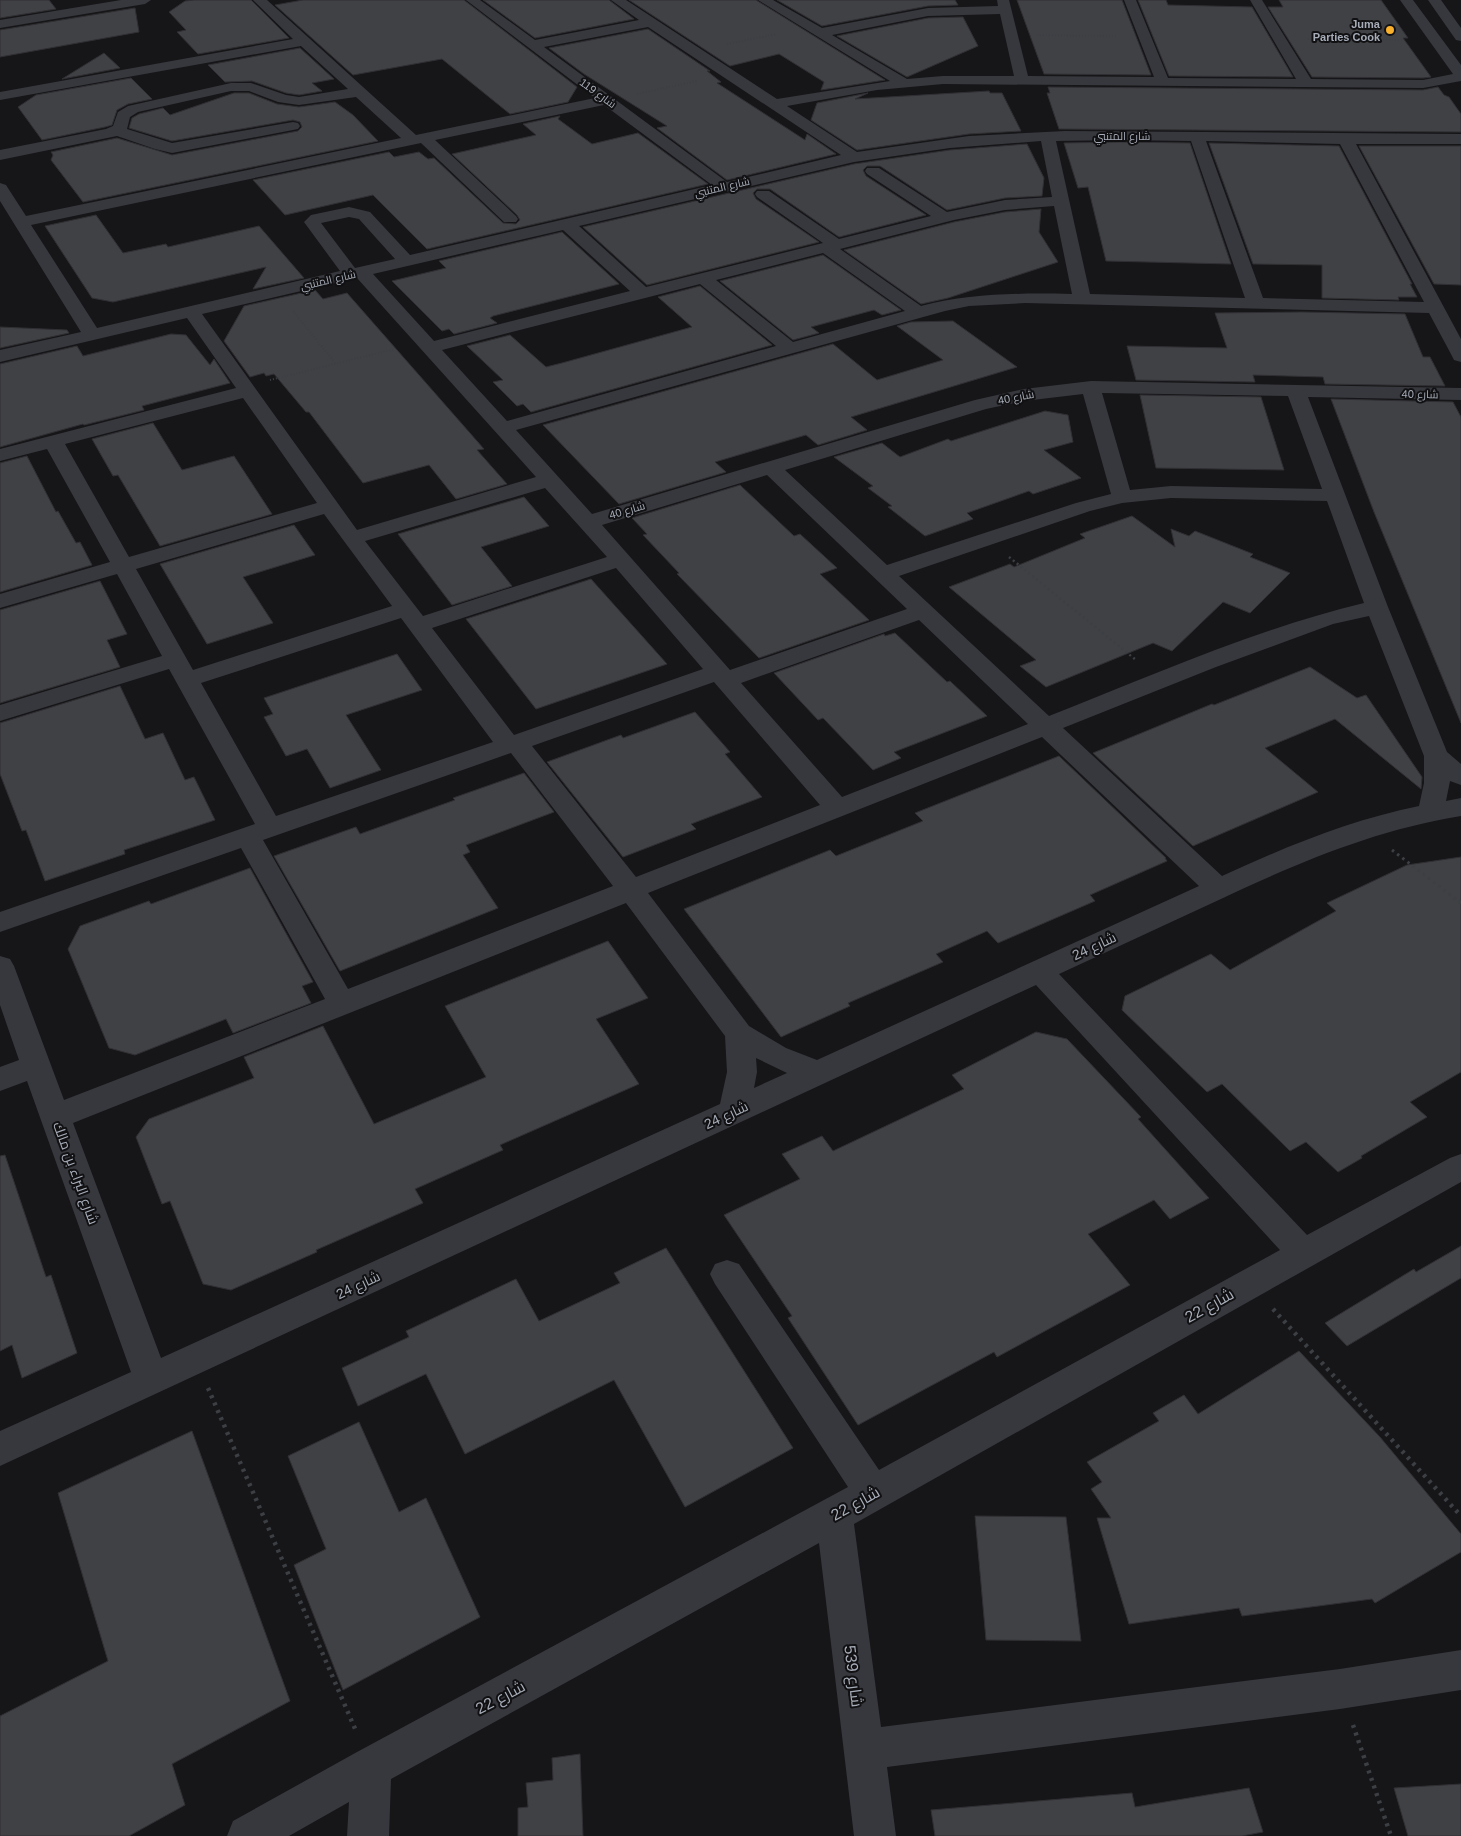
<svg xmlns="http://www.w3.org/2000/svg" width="1461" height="1836" font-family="Arial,Cairo,sans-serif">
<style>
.building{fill:#404145;stroke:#303034}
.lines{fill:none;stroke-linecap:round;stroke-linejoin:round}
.path-far3{stroke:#3c3f44;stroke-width:2;stroke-dasharray:1 2;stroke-linecap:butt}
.path-far2{stroke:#3c3f44;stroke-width:2.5;stroke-dasharray:2 3;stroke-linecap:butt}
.path-far1{stroke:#3c3f44;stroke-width:3;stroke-dasharray:2.5 4;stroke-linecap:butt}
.path{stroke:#3c3f44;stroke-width:4.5;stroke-dasharray:3 5;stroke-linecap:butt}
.minor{fill:#37383d;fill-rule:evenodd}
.poi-dot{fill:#f9b02c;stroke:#111113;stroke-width:2}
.labels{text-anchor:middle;stroke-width:4;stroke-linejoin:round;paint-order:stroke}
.far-poi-label{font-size:11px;font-weight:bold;fill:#a7adb8;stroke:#111113;text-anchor:end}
.far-street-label{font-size:11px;fill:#a7adb8;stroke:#111113}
.street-label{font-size:14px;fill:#a7adb8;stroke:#111113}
.near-street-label{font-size:16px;fill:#a7adb8;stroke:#111113}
</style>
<rect width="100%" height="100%" fill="#161618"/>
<path class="building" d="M 0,0 L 49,0 L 56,9 L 0,18 Z
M 194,0 L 251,0 L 289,38 L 198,54 L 177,32 L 186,30 L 169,12 L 185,1 Z
M 303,0 L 464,0 L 577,87 L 568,102 L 510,114 L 442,59 L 353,75 L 275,5 Z
M 483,0 L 609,0 L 634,19 L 535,38 Z
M 629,0 L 756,0 L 885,80 L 821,90 L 824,82 L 779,54 L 730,66 Z
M 777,0 L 955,0 L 958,5 L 928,6 L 822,26 Z
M 1017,0 L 1122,0 L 1151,75 L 1044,74 Z
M 1138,0 L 1166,0 L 1168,5 L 1252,7 L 1293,77 L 1169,76 Z
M 1279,0 L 1381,0 L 1408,38 L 1403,38 L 1431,77 L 1423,78 L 1312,77 L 1268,7 L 1283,7 Z
M 135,8 L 139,32 L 0,57 L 0,30 Z
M 963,17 L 978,46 L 907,77 L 837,36 L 928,18 Z
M 648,29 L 710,71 L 707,71 L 721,82 L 717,83 L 805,140 L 807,134 L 836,154 L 727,180 L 657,128 L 667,126 L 584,74 L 549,48 Z
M 300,48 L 334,79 L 312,83 L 322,91 L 299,95 L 286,93 L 252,81 L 225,82 L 208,65 Z
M 104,53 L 120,68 L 62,79 Z
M 131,78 L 152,99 L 128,104 L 117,110 L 112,125 L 105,127 L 42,140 L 18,107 L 36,95 Z
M 1048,87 L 1423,90 L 1438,87 L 1444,95 L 1449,97 L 1461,114 L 1461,132 L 1059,129 L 1047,93 L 1050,93 Z
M 989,91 L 990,93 L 1002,93 L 1021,131 L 969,134 L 857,150 L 811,120 L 817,103 L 868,93 L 855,99 Z
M 234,93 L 249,93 L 277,104 L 299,107 L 335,102 L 353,115 L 378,141 L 83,202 L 51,160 L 53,155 L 51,152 L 117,138 L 172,155 L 298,131 L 302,127 L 300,122 L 293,120 L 172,141 L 129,128 L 132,118 L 139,114 L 163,108 L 170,115 Z
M 560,116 L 558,119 L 592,144 L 638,133 L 708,184 L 427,249 L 373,195 L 285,215 L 253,180 L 389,152 L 394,157 L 419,152 L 428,159 L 434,158 L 503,223 L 516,224 L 520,220 L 517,215 L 452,154 L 536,135 L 523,124 Z
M 1121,142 L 1190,143 L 1231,264 L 1106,261 L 1088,187 L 1078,188 L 1064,143 Z
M 1209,143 L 1339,146 L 1412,284 L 1410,284 L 1417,297 L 1398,297 L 1399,300 L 1322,298 L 1322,265 L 1253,264 Z
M 1027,144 L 1044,178 L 1042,196 L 1005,198 L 947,210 L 880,166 L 867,166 L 863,170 L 866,176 L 926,215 L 839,237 L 770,189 L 757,189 L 753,193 L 756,199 L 819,242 L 647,285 L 583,227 L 854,164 L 950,150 Z
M 1359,146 L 1461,146 L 1461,285 L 1434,284 Z
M 1041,209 L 1039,232 L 1058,262 L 948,298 L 921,304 L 844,250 L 954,222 L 1005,212 Z
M 96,215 L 123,253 L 166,244 L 168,247 L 259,226 L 304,278 L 253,289 L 266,267 L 113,302 L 92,298 L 45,226 Z
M 562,232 L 619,284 L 493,316 L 490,318 L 497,323 L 454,334 L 449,329 L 442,331 L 392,281 L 446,268 L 439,261 Z
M 823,255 L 901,310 L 882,315 L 874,310 L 811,327 L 819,333 L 793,340 L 720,281 Z
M 700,286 L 772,345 L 531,412 L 523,404 L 517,406 L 493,382 L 503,380 L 467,346 L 510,335 L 546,367 L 562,363 L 692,327 L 658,297 Z
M 315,290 L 323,299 L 347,293 L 484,449 L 477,450 L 507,484 L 456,499 L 429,465 L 363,483 L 309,412 L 306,412 L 274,374 L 266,376 L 264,373 L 250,377 L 224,341 L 244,306 Z
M 1302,312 L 1405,314 L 1423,357 L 1430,357 L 1445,386 L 1325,384 L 1323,377 L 1253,375 L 1255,382 L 1136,380 L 1127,346 L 1227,348 L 1215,313 Z
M 953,321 L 1017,367 L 851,417 L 867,430 L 818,445 L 806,435 L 715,462 L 726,472 L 619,504 L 543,425 L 833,344 L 877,380 L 943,360 L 897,326 L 911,322 Z
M 0,327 L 67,330 L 69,333 L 0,348 Z
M 171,334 L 186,335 L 210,365 L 214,359 L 230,383 L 142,406 L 144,410 L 84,425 L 83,424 L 0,447 L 0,364 L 77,346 L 83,356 Z
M 1140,395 L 1261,397 L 1284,470 L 1156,468 Z
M 1331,399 L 1453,402 L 1461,417 L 1461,723 L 1374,512 Z
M 1045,411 L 1068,415 L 1073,442 L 1044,450 L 1081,478 L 1033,494 L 1029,491 L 967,513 L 973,519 L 925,536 L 888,507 L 892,506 L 868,488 L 873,486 L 834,457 L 882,443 L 900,457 L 948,439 L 951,441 Z
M 153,423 L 182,470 L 234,456 L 272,514 L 160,546 L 118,475 L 113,476 L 92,439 Z
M 27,456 L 56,512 L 58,511 L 76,543 L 80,542 L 92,565 L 0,592 L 0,463 Z
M 740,485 L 794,536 L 800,534 L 837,568 L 820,574 L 869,620 L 759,658 L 677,574 L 679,573 L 643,535 L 647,534 L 632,518 Z
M 524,497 L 549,526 L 481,547 L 512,586 L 452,605 L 398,534 Z
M 1132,516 L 1175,547 L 1171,529 L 1189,536 L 1195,531 L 1253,554 L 1250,557 L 1290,573 L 1250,613 L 1223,602 L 1172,651 L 1153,643 L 1046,687 L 1020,666 L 1036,660 L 949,587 L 1010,564 L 1014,567 L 1085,538 L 1080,534 Z
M 294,525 L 315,555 L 243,577 L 273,623 L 207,644 L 160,564 Z
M 591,579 L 667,664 L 536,709 L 466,619 Z
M 100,581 L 127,634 L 107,640 L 120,667 L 0,703 L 0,610 Z
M 895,633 L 947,682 L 950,681 L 987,716 L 894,752 L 901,758 L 873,770 L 823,718 L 818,720 L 774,673 L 884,634 L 885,636 Z
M 397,654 L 422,690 L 346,715 L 381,770 L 330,788 L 307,749 L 286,756 L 264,717 L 273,714 L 264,698 Z
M 1310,667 L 1357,698 L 1366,695 L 1422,777 L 1421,789 L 1335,719 L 1265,748 L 1318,792 L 1193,846 L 1093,753 L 1212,704 L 1214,705 Z
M 120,686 L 145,739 L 163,733 L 185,780 L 194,777 L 215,820 L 124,850 L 125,854 L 45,881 L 26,830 L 22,831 L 0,774 L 0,723 Z
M 695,712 L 730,752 L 725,754 L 762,797 L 691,824 L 696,829 L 623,857 L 547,762 L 621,735 L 623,738 Z
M 1059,756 L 1166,858 L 1165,858 L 1167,861 L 1090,895 L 1095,901 L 998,943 L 987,931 L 936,954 L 943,962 L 848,1003 L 850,1006 L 781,1037 L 684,909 L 830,850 L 836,856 L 923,821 L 915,813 Z
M 524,773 L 554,812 L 466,845 L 470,852 L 463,855 L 498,908 L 340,971 L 274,856 L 356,827 L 360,834 L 455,800 L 453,798 Z
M 1461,857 L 1461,1072 L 1410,1102 L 1427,1117 L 1361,1156 L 1362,1158 L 1338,1172 L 1306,1142 L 1290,1151 L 1222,1084 L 1207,1092 L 1122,1010 L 1125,996 L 1211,954 L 1230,970 L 1336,911 L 1327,903 L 1407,865 Z
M 250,868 L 313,982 L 302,986 L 311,1003 L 233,1033 L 226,1019 L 135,1055 L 109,1048 L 68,949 L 80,926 L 149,901 L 151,904 Z
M 608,941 L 648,998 L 596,1019 L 639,1084 L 500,1145 L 503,1150 L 415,1189 L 423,1203 L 316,1250 L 317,1252 L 231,1290 L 203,1284 L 170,1201 L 162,1204 L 136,1137 L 149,1119 L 254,1078 L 244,1057 L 323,1026 L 374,1124 L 486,1077 L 445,1006 Z
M 1036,1032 L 1067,1039 L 1141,1117 L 1138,1119 L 1209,1198 L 1170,1219 L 1154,1200 L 1088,1234 L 1130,1285 L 997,1357 L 994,1352 L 858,1425 L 788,1318 L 792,1316 L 724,1215 L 800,1179 L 782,1154 L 822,1136 L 833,1151 L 964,1089 L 952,1075 Z
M 5,1155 L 46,1277 L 51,1275 L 77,1353 L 22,1378 L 12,1345 L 0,1351 L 0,1156 Z
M 1461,1246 L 1461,1278 L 1347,1346 L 1325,1323 L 1414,1269 L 1416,1272 Z
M 666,1248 L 793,1448 L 685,1507 L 614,1380 L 465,1454 L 426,1374 L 358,1406 L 342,1368 L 409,1337 L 406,1331 L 516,1279 L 539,1321 L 620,1283 L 614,1273 Z
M 1299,1351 L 1380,1437 L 1461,1534 L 1461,1552 L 1375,1603 L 1372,1599 L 1242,1616 L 1239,1608 L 1129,1624 L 1097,1518 L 1111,1518 L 1091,1489 L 1102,1482 L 1087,1462 L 1159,1421 L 1153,1413 L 1184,1395 L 1198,1414 Z
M 359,1422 L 399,1512 L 426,1498 L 480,1617 L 343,1690 L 294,1565 L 326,1549 L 288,1456 Z
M 192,1431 L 290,1701 L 172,1764 L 185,1805 L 129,1836 L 0,1836 L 0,1716 L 108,1661 L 58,1493 Z
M 975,1516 L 1066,1517 L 1081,1641 L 986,1640 Z
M 580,1754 L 583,1836 L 518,1836 L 518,1808 L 528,1807 L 526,1783 L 553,1780 L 552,1758 Z
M 1461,1784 L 1461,1836 L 1408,1836 L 1394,1788 Z
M 1249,1788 L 1263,1832 L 1242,1836 L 935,1836 L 931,1810 L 1132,1793 L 1135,1807 Z"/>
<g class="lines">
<path class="path-far3" d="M 1037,35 L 1118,36
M 1308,39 L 1403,40
M 727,44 L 777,34
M 637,94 L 697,81
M 293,311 L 336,364
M 270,380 L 395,349"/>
<path class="path-far2" d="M 1009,557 L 1136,660"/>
<path class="path-far1" d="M 1392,850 L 1461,903"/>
<path class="path" d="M 1273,1309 L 1461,1516
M 208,1388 L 356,1731
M 1353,1725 L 1391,1836"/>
<path class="minor" d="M 121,0 L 151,0 L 145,4 L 0,28 L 0,20 Z
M 253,0 L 267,0 L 416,135 L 595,98 L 466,0 L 480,0 L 535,40 L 639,20 L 611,0 L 626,0 L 777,99 L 890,81 L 758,0 L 773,0 L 822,28 L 928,8 L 998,6 L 997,0 L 1009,0 L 1028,76 L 1154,77 L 1124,0 L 1136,0 L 1168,78 L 1296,79 L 1250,0 L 1262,0 L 1311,79 L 1423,80 L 1453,74 L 1400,0 L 1413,0 L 1461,65 L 1461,81 L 1423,88 L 943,84 L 877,90 L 787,106 L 857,152 L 969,136 L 1065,131 L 1461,134 L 1461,144 L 1356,144 L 1461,339 L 1461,362 L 1454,360 L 1452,356 L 1429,313 L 1025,303 L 969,306 L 945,311 L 516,430 L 592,514 L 975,400 L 1024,389 L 1091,381 L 1461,388 L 1461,400 L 1308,397 L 1388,607 L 1447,752 L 1461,764 L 1461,785 L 1450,781 L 1446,801 L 1461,798 L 1461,816 C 1369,831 1291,866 1208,905 C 1158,928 1109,951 1059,974 L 1307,1235 L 1450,1158 L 1461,1154 L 1461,1182 L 854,1524 L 881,1727 L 1340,1669 L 1461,1650 L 1461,1690 L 1340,1709 L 887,1767 L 896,1836 L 854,1836 L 819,1543 L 391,1779 L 389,1836 L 347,1836 L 349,1802 L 289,1836 L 227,1836 L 233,1821 L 357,1752 L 848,1487 L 715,1284 L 710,1274 L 715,1264 L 727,1260 L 739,1264 L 879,1470 L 1280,1250 L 1036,985 L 0,1466 L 0,1431 L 131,1372 L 27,1081 L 0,1091 L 0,1067 L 19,1060 L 0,1005 L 0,956 L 10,959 L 14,966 L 64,1100 L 325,999 L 241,848 L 0,932 L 0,912 L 255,824 L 169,669 L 0,721 L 0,705 L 162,656 L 117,574 L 0,608 L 0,594 L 110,562 L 47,449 L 0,461 L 0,449 L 236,388 L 187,318 L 0,362 L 0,350 L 81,332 L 0,201 L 0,183 L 6,185 L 26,216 L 401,138 L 356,97 L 299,105 L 278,102 L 249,91 L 231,91 L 138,112 L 130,117 L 127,129 L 172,143 L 293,122 L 298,123 L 300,126 L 298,129 L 293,130 L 172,153 L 155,149 L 117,136 L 0,160 L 0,150 L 106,129 L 113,126 L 118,112 L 128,106 L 231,83 L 251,83 L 286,95 L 299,97 L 348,89 L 301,46 L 0,100 L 0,92 L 293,39 ZM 1000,14 L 1014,76 L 943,76 L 907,79 L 832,35 L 928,16 ZM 648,27 L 841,155 L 727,182 L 544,47 ZM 604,105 L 712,185 L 410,255 L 370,212 L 349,207 L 311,215 L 304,222 L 340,271 L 97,328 L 31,225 L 421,143 L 504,222 L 516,222 L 518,219 L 516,216 L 435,140 ZM 1121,140 L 1191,141 L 1245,298 L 1090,294 L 1056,141 ZM 1041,141 L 1052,197 L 1005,200 L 947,212 L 879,168 L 867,168 L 865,171 L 867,174 L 931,216 L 839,239 L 769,191 L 757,191 L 755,194 L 757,197 L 823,243 L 646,287 L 579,226 L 854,162 L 950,148 ZM 1206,141 L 1340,144 L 1424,302 L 1263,298 ZM 1054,206 L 1072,294 C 1021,293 971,293 921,306 L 840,249 L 954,220 L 1005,210 ZM 349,217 L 359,219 L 395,259 L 355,268 L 321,223 ZM 563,230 L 630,291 L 434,341 L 373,274 ZM 823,253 L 905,311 L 793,342 L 716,280 ZM 357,278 L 536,477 L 357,530 L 202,314 ZM 700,284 L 776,346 L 507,421 L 442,350 ZM 1102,393 L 1288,396 L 1322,489 L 1171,486 L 1130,490 ZM 1083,394 L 1111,494 L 1076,503 L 887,565 L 785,470 L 986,409 L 1024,401 ZM 243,398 L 317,503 L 129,557 L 65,444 ZM 767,475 L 907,609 L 730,670 L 602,525 ZM 545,488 L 607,557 L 423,616 L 365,541 ZM 1171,498 L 1327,501 L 1364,603 C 1256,629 1153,675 1049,716 L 899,576 L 1090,511 L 1122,503 ZM 324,514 L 392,606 L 193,670 L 136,569 ZM 616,568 L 703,669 L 514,735 L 432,628 ZM 1369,616 L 1424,756 L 1424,783 L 1419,806 C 1350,820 1285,847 1222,876 L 1063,728 L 1216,667 L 1333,624 ZM 401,618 L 493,742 L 276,816 L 201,683 ZM 919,620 L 1028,724 L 842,797 L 741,683 ZM 714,682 L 820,805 L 636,877 L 532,746 ZM 1042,737 L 1199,886 L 817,1060 L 786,1048 L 749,1026 L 648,893 ZM 511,753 L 613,886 L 348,989 L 263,840 ZM 626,903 L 725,1036 L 727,1072 L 720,1104 L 161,1358 L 73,1123 ZM 756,1058 L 787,1073 L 754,1088 L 757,1072 Z
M 1428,0 L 1441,0 L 1461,28 L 1461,41 L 1456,40 Z"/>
</g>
<circle class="poi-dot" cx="1390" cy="30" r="5"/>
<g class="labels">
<g class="far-poi-label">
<text x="1380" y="28">Juma<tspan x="1380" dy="13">Parties Cook</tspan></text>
</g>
<g class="far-street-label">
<text transform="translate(598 93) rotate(36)" y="4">شارع 119</text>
<text x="1122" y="140">شارع المتنبي</text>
<text transform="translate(722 187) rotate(-13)" y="4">شارع المتنبي</text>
<text transform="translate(328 280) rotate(-13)" y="4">شارع المتنبي</text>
<text transform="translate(1420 394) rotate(1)" y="4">شارع 40</text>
<text transform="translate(1016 397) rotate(-11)" y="4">شارع 40</text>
<text transform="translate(627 510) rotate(-16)" y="4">شارع 40</text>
</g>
<g class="street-label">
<text transform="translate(1094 946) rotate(-25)" y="5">شارع 24</text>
<text transform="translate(726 1115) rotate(-25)" y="5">شارع 24</text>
<text transform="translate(76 1173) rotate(70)" y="5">شارع البراء بن مالك</text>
<text transform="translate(358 1285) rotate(-25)" y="5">شارع 24</text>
</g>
<g class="near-street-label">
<text transform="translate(1209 1305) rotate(-29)" y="6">شارع 22</text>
<text transform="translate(855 1503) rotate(-29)" y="6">شارع 22</text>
<text transform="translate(854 1676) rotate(83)" y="6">شارع 539</text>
<text transform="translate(500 1697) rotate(-28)" y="6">شارع 22</text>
</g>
</g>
</svg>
